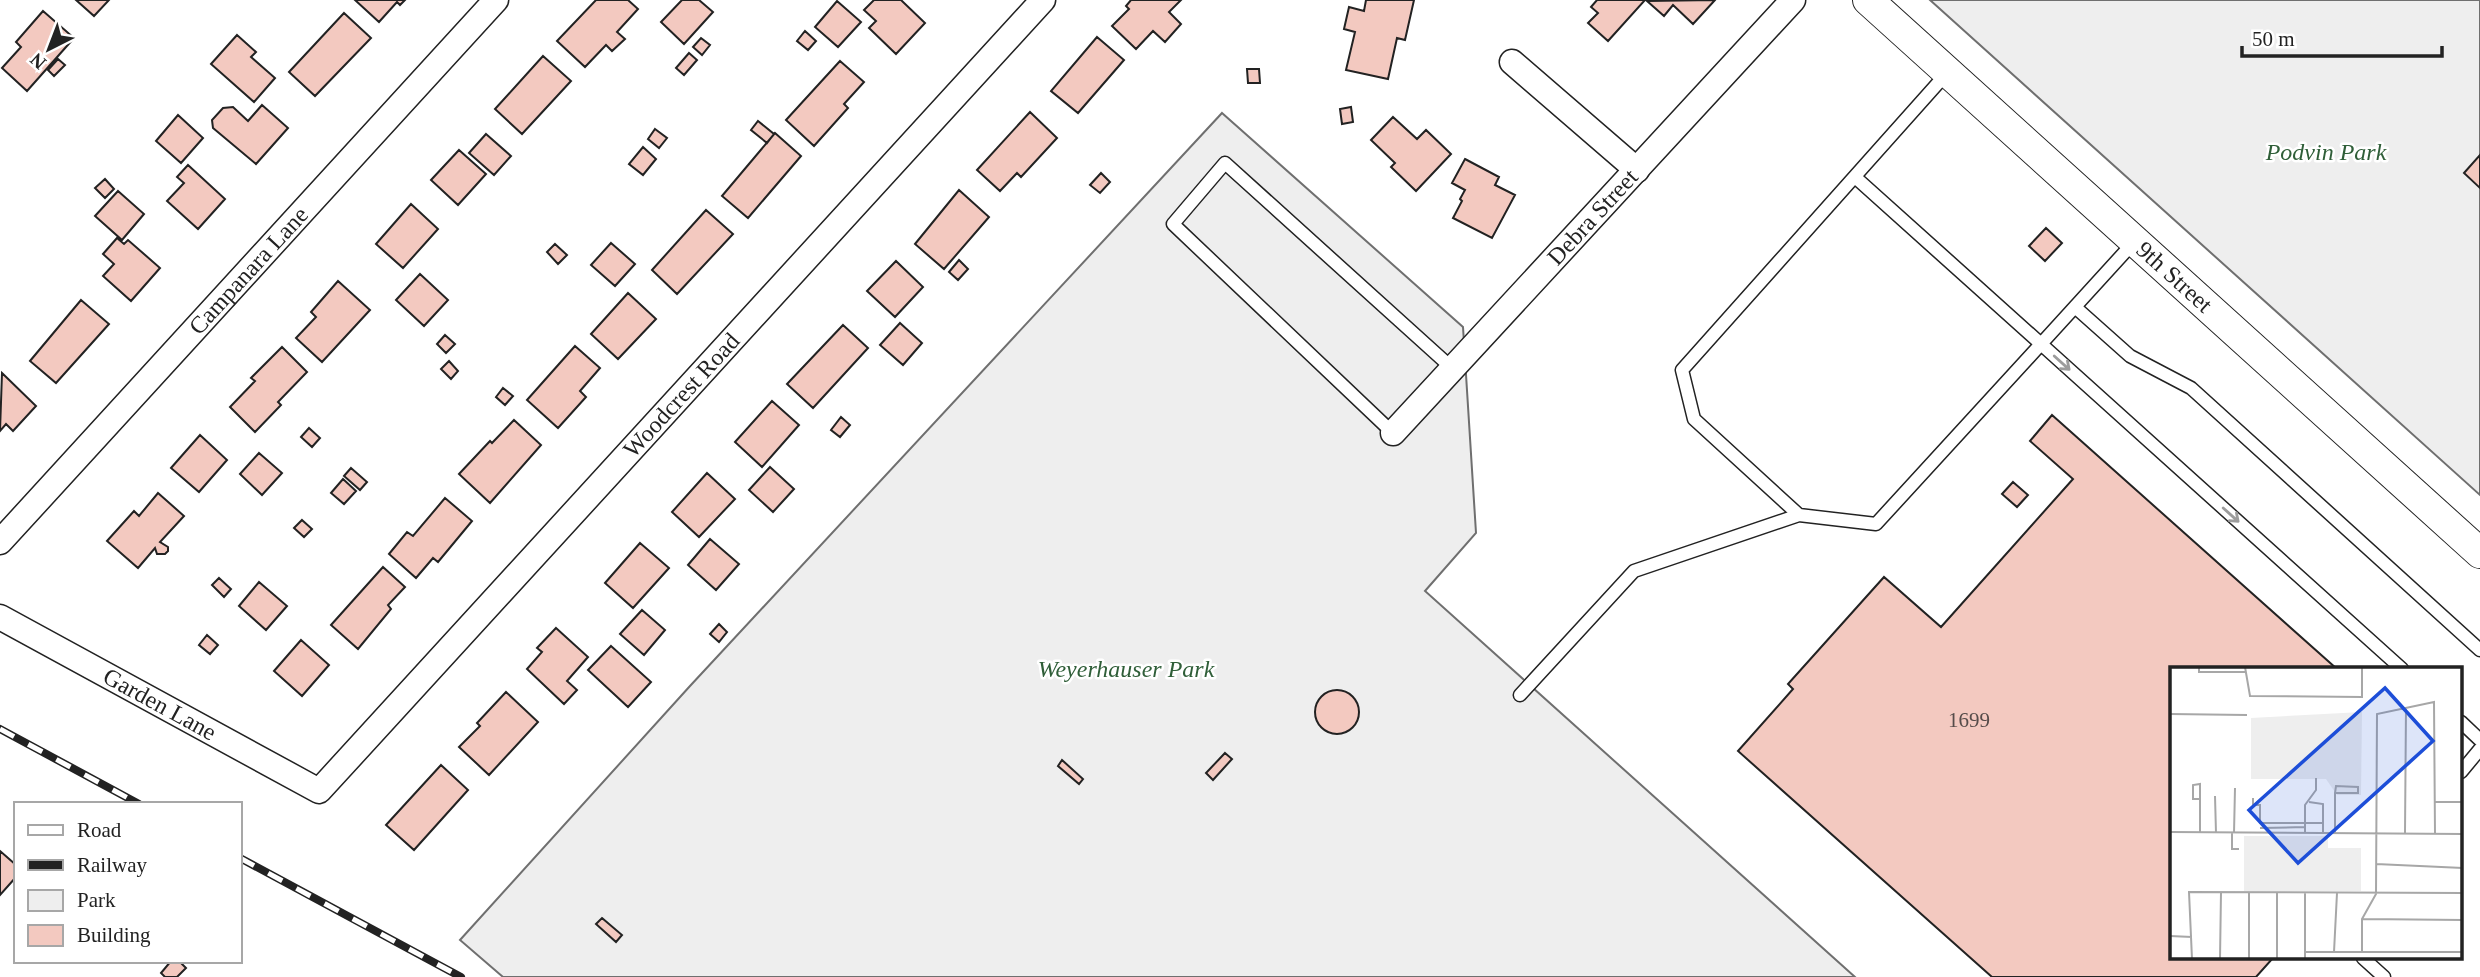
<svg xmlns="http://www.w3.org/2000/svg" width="2480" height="977" font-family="'Times New Roman',serif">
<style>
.green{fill:#eee;stroke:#6f6f6f;stroke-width:2}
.building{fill:#f3c9c0;stroke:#222;stroke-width:2}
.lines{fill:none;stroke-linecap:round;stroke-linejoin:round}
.service-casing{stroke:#222;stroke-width:15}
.minor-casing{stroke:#222;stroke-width:27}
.tertiary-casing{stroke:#222;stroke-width:32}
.service{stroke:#fff;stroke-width:12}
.minor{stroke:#fff;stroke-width:24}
.tertiary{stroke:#fff;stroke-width:30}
.rail-casing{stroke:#222;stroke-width:8}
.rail{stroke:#fff;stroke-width:5;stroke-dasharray:16;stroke-linecap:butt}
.oneway{stroke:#9c9c9c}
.labels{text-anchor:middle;stroke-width:5;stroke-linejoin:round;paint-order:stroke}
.number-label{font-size:21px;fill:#564c4a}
.park-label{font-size:24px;font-style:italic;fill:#2f5e38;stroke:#fff}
.street-label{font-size:24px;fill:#222;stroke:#fff}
.inset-road{fill:none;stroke:#a7a7a7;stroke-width:2}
.view{fill:#1d4ed8;fill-opacity:0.15;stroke:#1d4ed8;stroke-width:3.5}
.inset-edge{fill:none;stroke:#222;stroke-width:3.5}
</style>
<rect width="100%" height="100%" fill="#fff"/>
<path class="green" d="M 1930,0 L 2480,0 L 2480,495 Z
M 1222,113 L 1463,327 L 1476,533 L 1425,591 L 1855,977 L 503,977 L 460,940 L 690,686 Z"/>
<path class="building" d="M 76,0 L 109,0 L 94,16 Z
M 355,0 L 405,0 L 400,5 L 397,2 L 379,22 Z
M 596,0 L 628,0 L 638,9 L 617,32 L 625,39 L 612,51 L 606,45 L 585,67 L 557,41 Z
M 682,0 L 699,0 L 713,12 L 684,44 L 661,22 Z
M 874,0 L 901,0 L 925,23 L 896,54 L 869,28 L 876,21 L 864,10 Z
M 1131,0 L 1181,0 L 1169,12 L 1181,24 L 1165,42 L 1153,31 L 1136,49 L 1112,26 L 1129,9 L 1126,6 Z
M 1366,0 L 1414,0 L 1405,40 L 1397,38 L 1388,79 L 1346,70 L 1355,32 L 1344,29 L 1349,7 L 1364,11 Z
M 1597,0 L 1645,0 L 1608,41 L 1588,23 L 1598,13 L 1591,7 Z
M 1715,0 L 1693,24 L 1673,5 L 1664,16 L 1647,1 Z
M 837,1 L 861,22 L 838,47 L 815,27 Z
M 43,11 L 74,38 L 27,91 L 2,68 L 21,47 L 16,42 Z
M 344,13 L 371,38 L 315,96 L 289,72 Z
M 805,31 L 816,41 L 808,50 L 797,41 Z
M 237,35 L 256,52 L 251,57 L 275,78 L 254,102 L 211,64 Z
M 1097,37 L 1124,60 L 1078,113 L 1051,91 Z
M 701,38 L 710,45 L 702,55 L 693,47 Z
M 689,53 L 697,60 L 684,75 L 676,68 Z
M 543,56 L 571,81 L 522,134 L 495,109 Z
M 58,59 L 65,65 L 54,76 L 48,70 Z
M 840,61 L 864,82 L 844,104 L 848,108 L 814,146 L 786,120 Z
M 1247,69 L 1259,69 L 1260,83 L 1248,83 Z
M 262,105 L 288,128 L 256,164 L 213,128 L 212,120 L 223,108 L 233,107 L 248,121 Z
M 1351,107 L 1353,122 L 1342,124 L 1340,109 Z
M 1030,112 L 1057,138 L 1021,177 L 1017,173 L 1000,191 L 977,170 Z
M 178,115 L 203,138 L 181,163 L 156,141 Z
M 1393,117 L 1417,139 L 1426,130 L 1451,154 L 1416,191 L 1391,167 L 1395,163 L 1371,140 Z
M 758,121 L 774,134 L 767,143 L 751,130 Z
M 655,129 L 667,138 L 659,148 L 648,139 Z
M 775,133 L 801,156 L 748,218 L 722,196 Z
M 486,134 L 511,156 L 494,175 L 469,153 Z
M 643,147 L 656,159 L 643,175 L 629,164 Z
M 459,150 L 486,174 L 458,205 L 431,180 Z
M 2480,155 L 2480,188 L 2464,173 Z
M 1465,159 L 1499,177 L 1495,185 L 1515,195 L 1492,238 L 1453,218 L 1462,201 L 1460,199 L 1465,190 L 1452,183 Z
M 188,165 L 225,199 L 198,229 L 167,201 L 184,183 L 177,177 Z
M 1101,173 L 1110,182 L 1100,193 L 1090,185 Z
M 105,179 L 114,189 L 105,198 L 95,188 Z
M 959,190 L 989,217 L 944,269 L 915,244 Z
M 118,191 L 144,214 L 122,240 L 95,216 Z
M 411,204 L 438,229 L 403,268 L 376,244 Z
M 706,210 L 733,234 L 677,294 L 652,270 Z
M 2046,228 L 2062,243 L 2045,261 L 2029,246 Z
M 117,238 L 124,244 L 128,240 L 160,268 L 131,301 L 103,276 L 114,264 L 103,254 Z
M 611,243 L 635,264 L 615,286 L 591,265 Z
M 555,244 L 567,255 L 558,264 L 547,252 Z
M 959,260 L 968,269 L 958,280 L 949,272 Z
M 896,261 L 923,287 L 895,317 L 867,291 Z
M 420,274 L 448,300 L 424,326 L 396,300 Z
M 338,281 L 370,310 L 322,362 L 296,338 L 316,317 L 311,312 Z
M 628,293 L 656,319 L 618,359 L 591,334 Z
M 81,300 L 109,324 L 56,383 L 30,361 Z
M 900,323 L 922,343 L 903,365 L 880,345 Z
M 843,325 L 868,348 L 813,408 L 787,384 Z
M 445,335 L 455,344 L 446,353 L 437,344 Z
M 575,346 L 600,368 L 580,391 L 586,397 L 558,428 L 527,400 Z
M 282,347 L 307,372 L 278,402 L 281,405 L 255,432 L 230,407 L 255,381 L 251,378 Z
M 449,361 L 458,371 L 451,379 L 441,369 Z
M 2,373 L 36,406 L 13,431 L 6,424 L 0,431 Z
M 503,388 L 513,396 L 505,405 L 496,397 Z
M 772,401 L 799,425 L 762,467 L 735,442 Z
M 2052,415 L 2337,669 L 2172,669 L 2172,958 L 2273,958 L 2256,977 L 1992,977 L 1738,751 L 1793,689 L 1788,684 L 1884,577 L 1941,627 L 2073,479 L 2030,441 Z
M 841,417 L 850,425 L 840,437 L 831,430 Z
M 514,420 L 541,445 L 490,503 L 459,474 L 490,441 L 492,443 Z
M 309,428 L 320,438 L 312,447 L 301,437 Z
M 200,435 L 227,460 L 199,492 L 171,468 Z
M 259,453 L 282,473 L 262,495 L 240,474 Z
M 770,467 L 794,489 L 773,512 L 749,490 Z
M 351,468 L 367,482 L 360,490 L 344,476 Z
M 707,473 L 735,499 L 699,537 L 672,512 Z
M 343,479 L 356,491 L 344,504 L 331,493 Z
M 2013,482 L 2028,495 L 2017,507 L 2002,494 Z
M 158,493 L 184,516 L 160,542 L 168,547 L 168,551 L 165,554 L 157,554 L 155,548 L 138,568 L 107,541 L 134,511 L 139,516 Z
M 445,498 L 472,521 L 438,562 L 433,558 L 416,578 L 389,554 L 407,532 L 413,536 Z
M 302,520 L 312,529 L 304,537 L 294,528 Z
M 710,539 L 739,564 L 716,590 L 688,565 Z
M 640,543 L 669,568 L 633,608 L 605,583 Z
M 383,567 L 405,587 L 388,605 L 391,609 L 358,649 L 331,625 Z
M 219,578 L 231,589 L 224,597 L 212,585 Z
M 259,582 L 287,606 L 266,630 L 239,606 Z
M 642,610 L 665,630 L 644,655 L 620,634 Z
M 719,624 L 727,632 L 719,642 L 710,634 Z
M 556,628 L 588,657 L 567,681 L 577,690 L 564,704 L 527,669 L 542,652 L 537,648 Z
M 207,635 L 218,645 L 210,654 L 199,645 Z
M 301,640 L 329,665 L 302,696 L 274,671 Z
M 611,646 L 651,682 L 628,707 L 588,670 Z
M1315 712a22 22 0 1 1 44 0a22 22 0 1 1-44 0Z
M 506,692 L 538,722 L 489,775 L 459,747 L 480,726 L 477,723 Z
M 1225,753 L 1232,759 L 1213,780 L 1206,773 Z
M 1062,760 L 1083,779 L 1079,784 L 1058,766 Z
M 441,765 L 468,790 L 414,850 L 386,825 Z
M 0,851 L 16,865 L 16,877 L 0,895 Z
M 602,918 L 622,935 L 616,942 L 596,924 Z
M 171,961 L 179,961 L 186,968 L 177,977 L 165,977 L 161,973 Z"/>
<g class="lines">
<defs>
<path id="service" d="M 2134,242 L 2041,344 L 2402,669
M 2075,307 L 2130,356 L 2191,388 L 2480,650
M 1393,433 L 1173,224 L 1225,163 L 1453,369
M 1799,515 L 1694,419 L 1682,370 L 1947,73
M 1520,695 L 1634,571 L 1799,515 L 1876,524 L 2041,344 L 1855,177
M 2461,722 L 2480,740
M 2461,772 L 2480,749
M 2363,958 L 2384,977"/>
<g id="minor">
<path d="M 1512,62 L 1637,170"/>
<path id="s1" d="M 1393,433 L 1793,0"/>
<path id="s2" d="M 0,542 L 496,0"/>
<path id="s3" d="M 0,617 L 319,791 L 1043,0"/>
</g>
<g id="tertiary">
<path id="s4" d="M 1868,0 L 2480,553"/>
</g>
</defs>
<use href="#service" class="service-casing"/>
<use href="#minor" class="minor-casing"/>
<use href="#tertiary" class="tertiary-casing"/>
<use href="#service" class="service"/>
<use href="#minor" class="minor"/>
<use href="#tertiary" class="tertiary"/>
<defs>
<path id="rail" d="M 0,729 L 139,804
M 240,858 L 461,977"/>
</defs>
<use href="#rail" class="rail-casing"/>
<use href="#rail" class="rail"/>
</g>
<defs><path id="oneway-shaft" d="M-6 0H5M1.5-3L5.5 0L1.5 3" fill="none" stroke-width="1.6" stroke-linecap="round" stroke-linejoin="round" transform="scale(1.75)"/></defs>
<g class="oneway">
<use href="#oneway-shaft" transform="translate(2062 363) rotate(42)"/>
<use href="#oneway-shaft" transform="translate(2231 515) rotate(42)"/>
</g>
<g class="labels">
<g class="number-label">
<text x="1969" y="727">1699</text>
</g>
<g class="park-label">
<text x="2326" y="160">Podvin Park</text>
<text x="1126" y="677">Weyerhauser Park</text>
</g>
<g class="street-label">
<text dy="8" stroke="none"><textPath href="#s1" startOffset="294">Debra Street</textPath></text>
<text dy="8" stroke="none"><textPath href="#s2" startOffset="368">Campanara Lane</textPath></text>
<text dy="8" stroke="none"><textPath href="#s4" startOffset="413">9th Street</textPath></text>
<text dy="8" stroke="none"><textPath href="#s3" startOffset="900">Woodcrest Road</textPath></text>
<text dy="8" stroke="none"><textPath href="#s3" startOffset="182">Garden Lane</textPath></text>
</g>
</g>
<g transform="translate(2170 667)">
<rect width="292" height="292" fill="#fff"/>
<path d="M 192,45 L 191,128 L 167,128 L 156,112 L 81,112 L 81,51 ZM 74,169 L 158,169 L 158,181 L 191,181 L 191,224 L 74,224 Z" fill="#eee"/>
<path class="inset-road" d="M 29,0 L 29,5 L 76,5M 75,0 L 80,29 L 192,30 L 192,0M 0,47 L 77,48M 146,111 L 146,123 L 135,138 L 135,156 L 153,156M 45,129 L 46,166M 83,131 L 83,138 L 90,138 L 90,157M 30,132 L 23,132 L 23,118 L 30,117 L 30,166M 139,135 L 153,137 L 153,166M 265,135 L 293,135M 91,156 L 135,156 L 135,166M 90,161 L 135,160M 0,165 L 293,167M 62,166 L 62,182 L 69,182M 64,166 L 65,121M 165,166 L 165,126 L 166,119 L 188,120 L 188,126 L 165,126M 235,166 L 236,40M 206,197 L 293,201M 193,252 L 293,253M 0,269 L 22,270M 135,285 L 293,285M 164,285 L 167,226M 192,285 L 192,252 L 206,227 L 207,47 L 264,35 L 265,167M 22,292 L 19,225 L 293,226M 50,292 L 51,225M 79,292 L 79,226M 107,292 L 107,226M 135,292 L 135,226"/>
<path class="view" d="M 215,21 L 263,74 L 128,196 L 79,143 Z"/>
<rect width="292" height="292" class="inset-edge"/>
</g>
<rect x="14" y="802" width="228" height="161" fill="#ffffff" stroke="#a7a7a7" stroke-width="2"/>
<rect x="28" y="825" width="35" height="10" fill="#ffffff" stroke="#a7a7a7" stroke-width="2"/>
<text x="77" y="837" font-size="21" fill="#222222">Road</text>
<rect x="28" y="860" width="35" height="10" fill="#222222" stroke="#a7a7a7" stroke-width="2"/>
<text x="77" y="872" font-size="21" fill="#222222">Railway</text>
<rect x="28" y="890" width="35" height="21" fill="#eeeeee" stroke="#a7a7a7" stroke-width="2"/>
<text x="77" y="907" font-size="21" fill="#222222">Park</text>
<rect x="28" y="925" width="35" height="21" fill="#f3c9c0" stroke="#a7a7a7" stroke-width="2"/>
<text x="77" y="942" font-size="21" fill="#222222">Building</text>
<g transform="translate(49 49) rotate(222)" stroke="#ffffff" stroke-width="5" paint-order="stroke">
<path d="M0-5L12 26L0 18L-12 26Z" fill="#222222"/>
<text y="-10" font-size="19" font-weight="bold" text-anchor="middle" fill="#222222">N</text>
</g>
<path d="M2242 46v10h200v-10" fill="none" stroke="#222222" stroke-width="3.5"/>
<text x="2252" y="46" font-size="21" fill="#222222" stroke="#ffffff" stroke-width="5" paint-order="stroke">50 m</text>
</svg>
